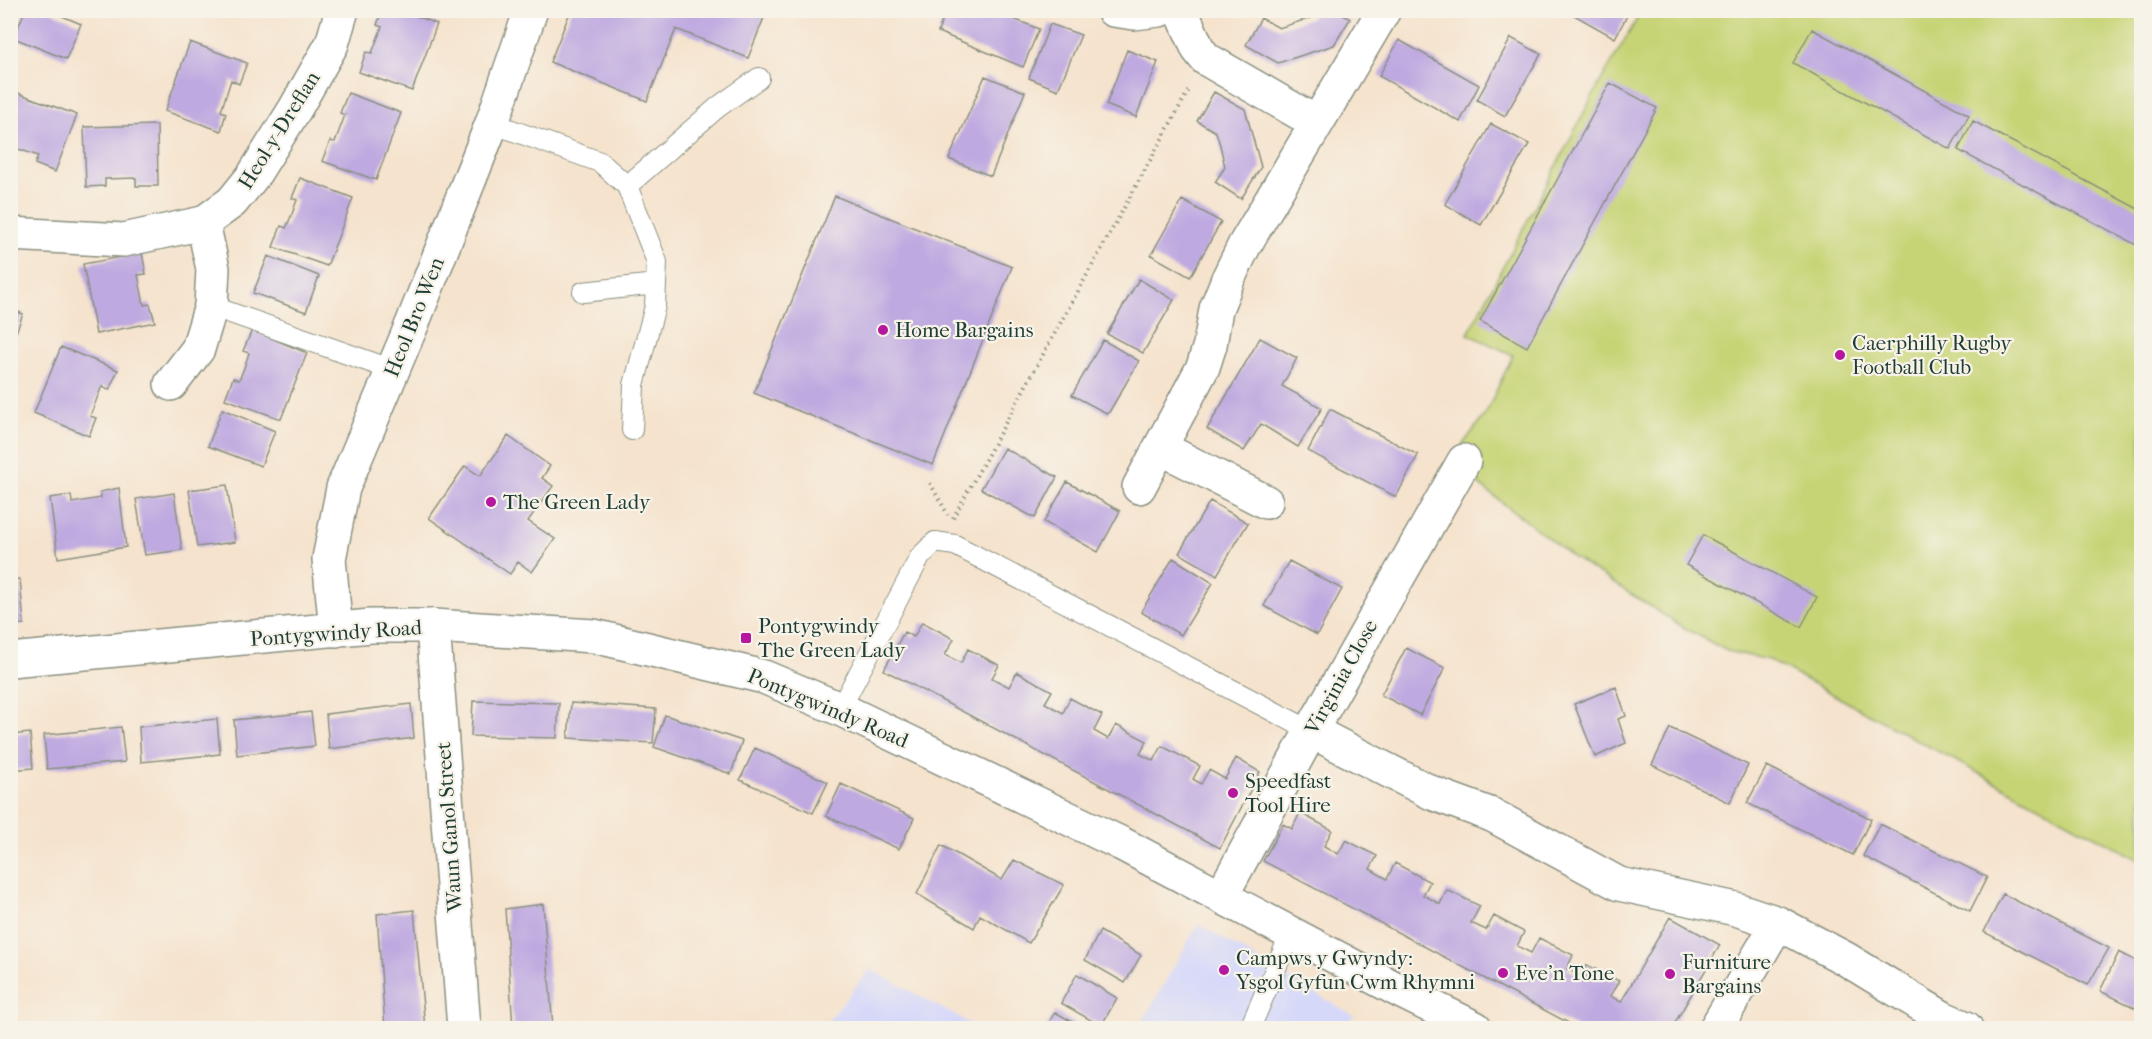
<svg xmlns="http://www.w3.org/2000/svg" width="2152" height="1039" font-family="'IM FELL French Canon',serif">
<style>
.built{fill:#d6d8f9}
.green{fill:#c7d476;stroke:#738855;stroke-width:1.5}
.building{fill:#bea9e0}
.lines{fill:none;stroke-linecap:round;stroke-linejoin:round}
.lane-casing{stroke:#8a9080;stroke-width:22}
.street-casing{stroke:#8a9080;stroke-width:36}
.secondary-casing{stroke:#8a9080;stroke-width:36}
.path{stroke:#8a9080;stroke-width:4;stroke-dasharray:1.5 4.5;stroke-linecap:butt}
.lane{stroke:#fff;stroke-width:20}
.street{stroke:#fff;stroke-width:33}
.secondary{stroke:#fff;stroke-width:33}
.poi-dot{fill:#b5179e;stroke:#f7f3e8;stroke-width:2}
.labels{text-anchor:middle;stroke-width:4.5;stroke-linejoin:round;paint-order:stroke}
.street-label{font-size:21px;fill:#1f3d34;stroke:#f7f3e8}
.poi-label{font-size:21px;fill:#1f3d34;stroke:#f7f3e8;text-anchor:start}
</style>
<rect width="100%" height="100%" fill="#f7f3e8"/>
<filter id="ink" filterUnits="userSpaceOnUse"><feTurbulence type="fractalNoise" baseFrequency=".0167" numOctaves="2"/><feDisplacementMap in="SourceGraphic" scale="12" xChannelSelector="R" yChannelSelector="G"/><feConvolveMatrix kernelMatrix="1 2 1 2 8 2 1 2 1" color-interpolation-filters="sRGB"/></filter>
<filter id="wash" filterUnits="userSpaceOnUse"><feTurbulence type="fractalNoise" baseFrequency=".008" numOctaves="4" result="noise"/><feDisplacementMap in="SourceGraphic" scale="24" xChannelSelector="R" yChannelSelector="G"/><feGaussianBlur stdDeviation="1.35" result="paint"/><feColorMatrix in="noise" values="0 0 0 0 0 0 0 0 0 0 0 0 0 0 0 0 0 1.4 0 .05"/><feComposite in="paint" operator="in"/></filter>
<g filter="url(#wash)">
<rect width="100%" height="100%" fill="#f5e3cd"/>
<path class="built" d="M 1198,924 L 1354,1016 L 1347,1028 L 1139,1028 Z
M 870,969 L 978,1028 L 822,1028 Z"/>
<path class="green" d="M 1645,10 L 2141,11 L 2141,861 L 1769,660 L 1727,651 L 1681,626 L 1574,558 L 1450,462 L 1486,413 L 1513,355 L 1468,334 L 1599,84 L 1641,12 Z"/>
<g id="blocks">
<path class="building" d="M 25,10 L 48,10 L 81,24 L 66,59 L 14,38 Z
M 382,10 L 401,10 L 437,24 L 412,91 L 359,72 L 366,52 L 372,53 L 382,27 L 377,25 Z
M 571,10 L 767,10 L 748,58 L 676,29 L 647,101 L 550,62 Z
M 946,10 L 991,10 L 1039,29 L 1023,67 L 938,32 Z
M 1315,10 L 1343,10 L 1341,14 L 1350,19 L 1334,45 L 1278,63 L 1246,45 L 1261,18 L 1279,28 L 1311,18 Z
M 1577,10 L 1630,10 L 1615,38 L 1574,15 Z
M 1050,24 L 1081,35 L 1058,90 L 1029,78 Z
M 1812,29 L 1969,115 L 1950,149 L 1793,63 Z
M 1511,38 L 1541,54 L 1505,116 L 1477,100 Z
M 1399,40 L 1479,85 L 1460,122 L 1379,76 Z
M 190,42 L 247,63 L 239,84 L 231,80 L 221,111 L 226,113 L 221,131 L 165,111 Z
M 1127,50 L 1158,62 L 1136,117 L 1106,105 Z
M 985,76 L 1025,92 L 991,176 L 949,159 Z
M 1610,83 L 1657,108 L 1527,347 L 1480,321 Z
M 10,90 L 77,115 L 55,172 L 35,164 L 38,156 L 10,146 Z
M 1214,92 L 1245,109 L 1261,167 L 1241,199 L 1215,182 L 1225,167 L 1220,145 L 1216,132 L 1197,121 Z
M 348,93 L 401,113 L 376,180 L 322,161 L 330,141 L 335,142 L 345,115 L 340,113 Z
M 1973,121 L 2142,211 L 2142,248 L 1958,150 Z
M 1491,124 L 1529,144 L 1481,225 L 1445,204 Z
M 157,125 L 158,186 L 136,186 L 136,178 L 105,179 L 105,186 L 86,187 L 84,127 Z
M 300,178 L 353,198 L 327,266 L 273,247 L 281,226 L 286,228 L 292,214 L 297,200 L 292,198 Z
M 835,196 L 1012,267 L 933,465 L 754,393 Z
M 1182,200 L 1221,222 L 1190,277 L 1151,255 Z
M 142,253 L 146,274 L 138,275 L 144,305 L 150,304 L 155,322 L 96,334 L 83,264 Z
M 268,256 L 319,276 L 306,312 L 253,293 Z
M 1139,279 L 1174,300 L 1143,353 L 1107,334 Z
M 10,309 L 23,314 L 11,346 L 10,346 Z
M 252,330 L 307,353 L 281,419 L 225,399 L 233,378 L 239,380 L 244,368 L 249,353 L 243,351 Z
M 1260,338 L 1297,358 L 1282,386 L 1322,408 L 1298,447 L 1261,424 L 1244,451 L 1207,429 Z
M 1103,340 L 1139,361 L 1108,414 L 1072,395 Z
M 61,347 L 118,370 L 109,390 L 102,386 L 90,416 L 96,418 L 89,436 L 34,413 Z
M 222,409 L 275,431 L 261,466 L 208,446 Z
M 1330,409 L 1418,455 L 1396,497 L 1308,451 Z
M 508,436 L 550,466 L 542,478 L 553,486 L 528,521 L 555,539 L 532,572 L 518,562 L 510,574 L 429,518 L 465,466 L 480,476 Z
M 1004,448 L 1057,477 L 1035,518 L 981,489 Z
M 1067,482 L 1120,511 L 1098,552 L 1044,522 Z
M 227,485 L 235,542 L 197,547 L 189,490 Z
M 119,488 L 126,547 L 58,558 L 50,498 L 71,495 L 72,503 L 101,498 L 100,492 Z
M 174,493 L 182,550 L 145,555 L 136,499 Z
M 1210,501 L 1248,523 L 1217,575 L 1179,553 Z
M 1703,535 L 1817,597 L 1801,627 L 1686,565 Z
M 1173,558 L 1213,583 L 1181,635 L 1141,612 Z
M 1289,561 L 1342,589 L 1317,635 L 1264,606 Z
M 20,579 L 24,624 L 10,625 L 10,580 Z
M 922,622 L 954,639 L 945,655 L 961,663 L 968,649 L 999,665 L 992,678 L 1009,687 L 1017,672 L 1052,691 L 1045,703 L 1063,713 L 1070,698 L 1102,715 L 1094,731 L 1108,739 L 1116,725 L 1147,741 L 1140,754 L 1154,761 L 1162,746 L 1200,766 L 1193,779 L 1201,784 L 1209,770 L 1225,779 L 1236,758 L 1260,772 L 1220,848 L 884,670 L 904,632 L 914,637 Z
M 1406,648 L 1445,668 L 1420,715 L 1381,695 Z
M 1616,687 L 1626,716 L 1618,719 L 1626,743 L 1595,757 L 1574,704 Z
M 473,701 L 559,703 L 557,738 L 471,736 Z
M 571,703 L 656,709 L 653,743 L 568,738 Z
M 411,704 L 414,738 L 329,749 L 326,714 Z
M 311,712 L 315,746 L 237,755 L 234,720 Z
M 665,715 L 742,741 L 731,774 L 654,747 Z
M 217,719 L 220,754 L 141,762 L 139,727 Z
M 121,727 L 125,762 L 47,769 L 44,735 Z
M 1670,728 L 1748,765 L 1730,803 L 1652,765 Z
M 30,733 L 33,768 L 10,770 L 10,735 Z
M 755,748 L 828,782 L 813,813 L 740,780 Z
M 1767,766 L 1871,819 L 1853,855 L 1747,803 Z
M 841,784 L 914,818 L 899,849 L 826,816 Z
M 1300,813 L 1332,830 L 1324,846 L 1338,854 L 1346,840 L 1377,856 L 1370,869 L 1387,879 L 1395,863 L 1430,882 L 1423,895 L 1440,904 L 1447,890 L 1480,906 L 1471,923 L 1486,930 L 1494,916 L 1524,932 L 1517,946 L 1531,953 L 1539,938 L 1573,955 L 1567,969 L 1581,976 L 1587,965 L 1619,981 L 1610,996 L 1621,1002 L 1670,917 L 1720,945 L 1672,1028 L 1578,1028 L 1263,861 L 1283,824 L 1292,829 Z
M 1880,824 L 1987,877 L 1970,911 L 1863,856 Z
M 941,845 L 1002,880 L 1014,860 L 1064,885 L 1029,943 L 980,915 L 974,928 L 917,894 Z
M 2003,894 L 2109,948 L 2088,985 L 1984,932 Z
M 543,904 L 553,1028 L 513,1028 L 505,909 Z
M 414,910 L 425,1028 L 385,1028 L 377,914 Z
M 1100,931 L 1141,955 L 1125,983 L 1085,960 Z
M 2119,952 L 2142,964 L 2142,1011 L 2100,991 Z
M 1077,974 L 1117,998 L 1101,1026 L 1061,1003 Z
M 1055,1012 L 1083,1028 L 1046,1028 Z"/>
</g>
</g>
<g filter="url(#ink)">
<use href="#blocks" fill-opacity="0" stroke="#8a9080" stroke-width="1.5"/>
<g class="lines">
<defs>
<path id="lane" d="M 492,123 L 600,162 L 627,186 L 657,262 L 655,306 L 634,385 L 632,430
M 627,186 L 718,107 L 759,78
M 583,292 L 656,284
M 211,306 L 393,370
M 840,709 L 920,557 L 935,542 L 955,545 L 1311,731
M 1250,1028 L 1291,933"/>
<path id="street" d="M 1113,10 L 1134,13 L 1159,10
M 1181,10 L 1198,49 L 1206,59 L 1317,123
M 10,234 L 124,240 L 203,223 L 232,202 L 253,176 L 295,109 L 332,44 L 342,10
M 171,384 L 198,349 L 211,306 L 213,269 L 203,223
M 1161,448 L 1266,502
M 1139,487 L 1203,367 L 1210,345 L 1216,309 L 1228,279 L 1244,246 L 1384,10
M 433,626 L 464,1028
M 336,630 L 329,559 L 343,488 L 413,322 L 492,123 L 531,10
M 1311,731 L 1432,793 L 1492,815 L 1619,884 L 1736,909 L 1778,923 L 1846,959 L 1943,1018 L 1966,1028
M 1222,895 L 1311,731 L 1464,461
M 1716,1028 L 1778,923"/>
<path id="secondary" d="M 10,660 L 371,626 L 433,626 L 594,636 L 764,677 L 840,709 L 1122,844 L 1400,991 L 1475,1028"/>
</defs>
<use href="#lane" class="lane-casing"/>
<use href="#street" class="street-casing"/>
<use href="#secondary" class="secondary-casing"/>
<path class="path" d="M 930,483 L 948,515
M 953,518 L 1190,88"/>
<use href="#lane" class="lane"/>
<use href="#street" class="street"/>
<use href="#secondary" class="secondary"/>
</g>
</g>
<g class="poi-dot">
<circle cx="883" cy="330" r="6"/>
<circle cx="1840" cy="355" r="6"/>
<circle cx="491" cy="502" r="6"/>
<rect x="740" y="632" width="12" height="12" rx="3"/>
<circle cx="1233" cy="793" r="6"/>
<circle cx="1224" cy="970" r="6"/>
<circle cx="1503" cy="973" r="6"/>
<circle cx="1670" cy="974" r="6"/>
</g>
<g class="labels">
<g class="street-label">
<text transform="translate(279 130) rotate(-58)" y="7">Heol-y-Dreflan</text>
<text transform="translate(414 317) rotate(-68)" y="7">Heol Bro Wen</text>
<text transform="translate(336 633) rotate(-4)" y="7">Pontygwindy Road</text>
<text transform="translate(1341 677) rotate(-61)" y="7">Virginia Close</text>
<text transform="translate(828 708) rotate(23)" y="7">Pontygwindy Road</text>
<text transform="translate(449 827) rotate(-94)" y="7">Waun Ganol Street</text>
</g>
<g class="poi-label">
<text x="895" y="337">Home Bargains</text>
<text x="1852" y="350">Caerphilly Rugby<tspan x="1852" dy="24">Football Club</tspan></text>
<text x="503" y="509">The Green Lady</text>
<text x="758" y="633">Pontygwindy<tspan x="758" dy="24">The Green Lady</tspan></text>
<text x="1245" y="788">Speedfast<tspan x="1245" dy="24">Tool Hire</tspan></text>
<text x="1236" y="965">Campws y Gwyndy:<tspan x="1236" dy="24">Ysgol Gyfun Cwm Rhymni</tspan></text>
<text x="1682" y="969">Furniture<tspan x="1682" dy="24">Bargains</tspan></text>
<text x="1515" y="980">Eve'n Tone</text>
</g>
</g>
<rect width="2152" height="1039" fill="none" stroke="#f7f3e8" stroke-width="36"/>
</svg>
